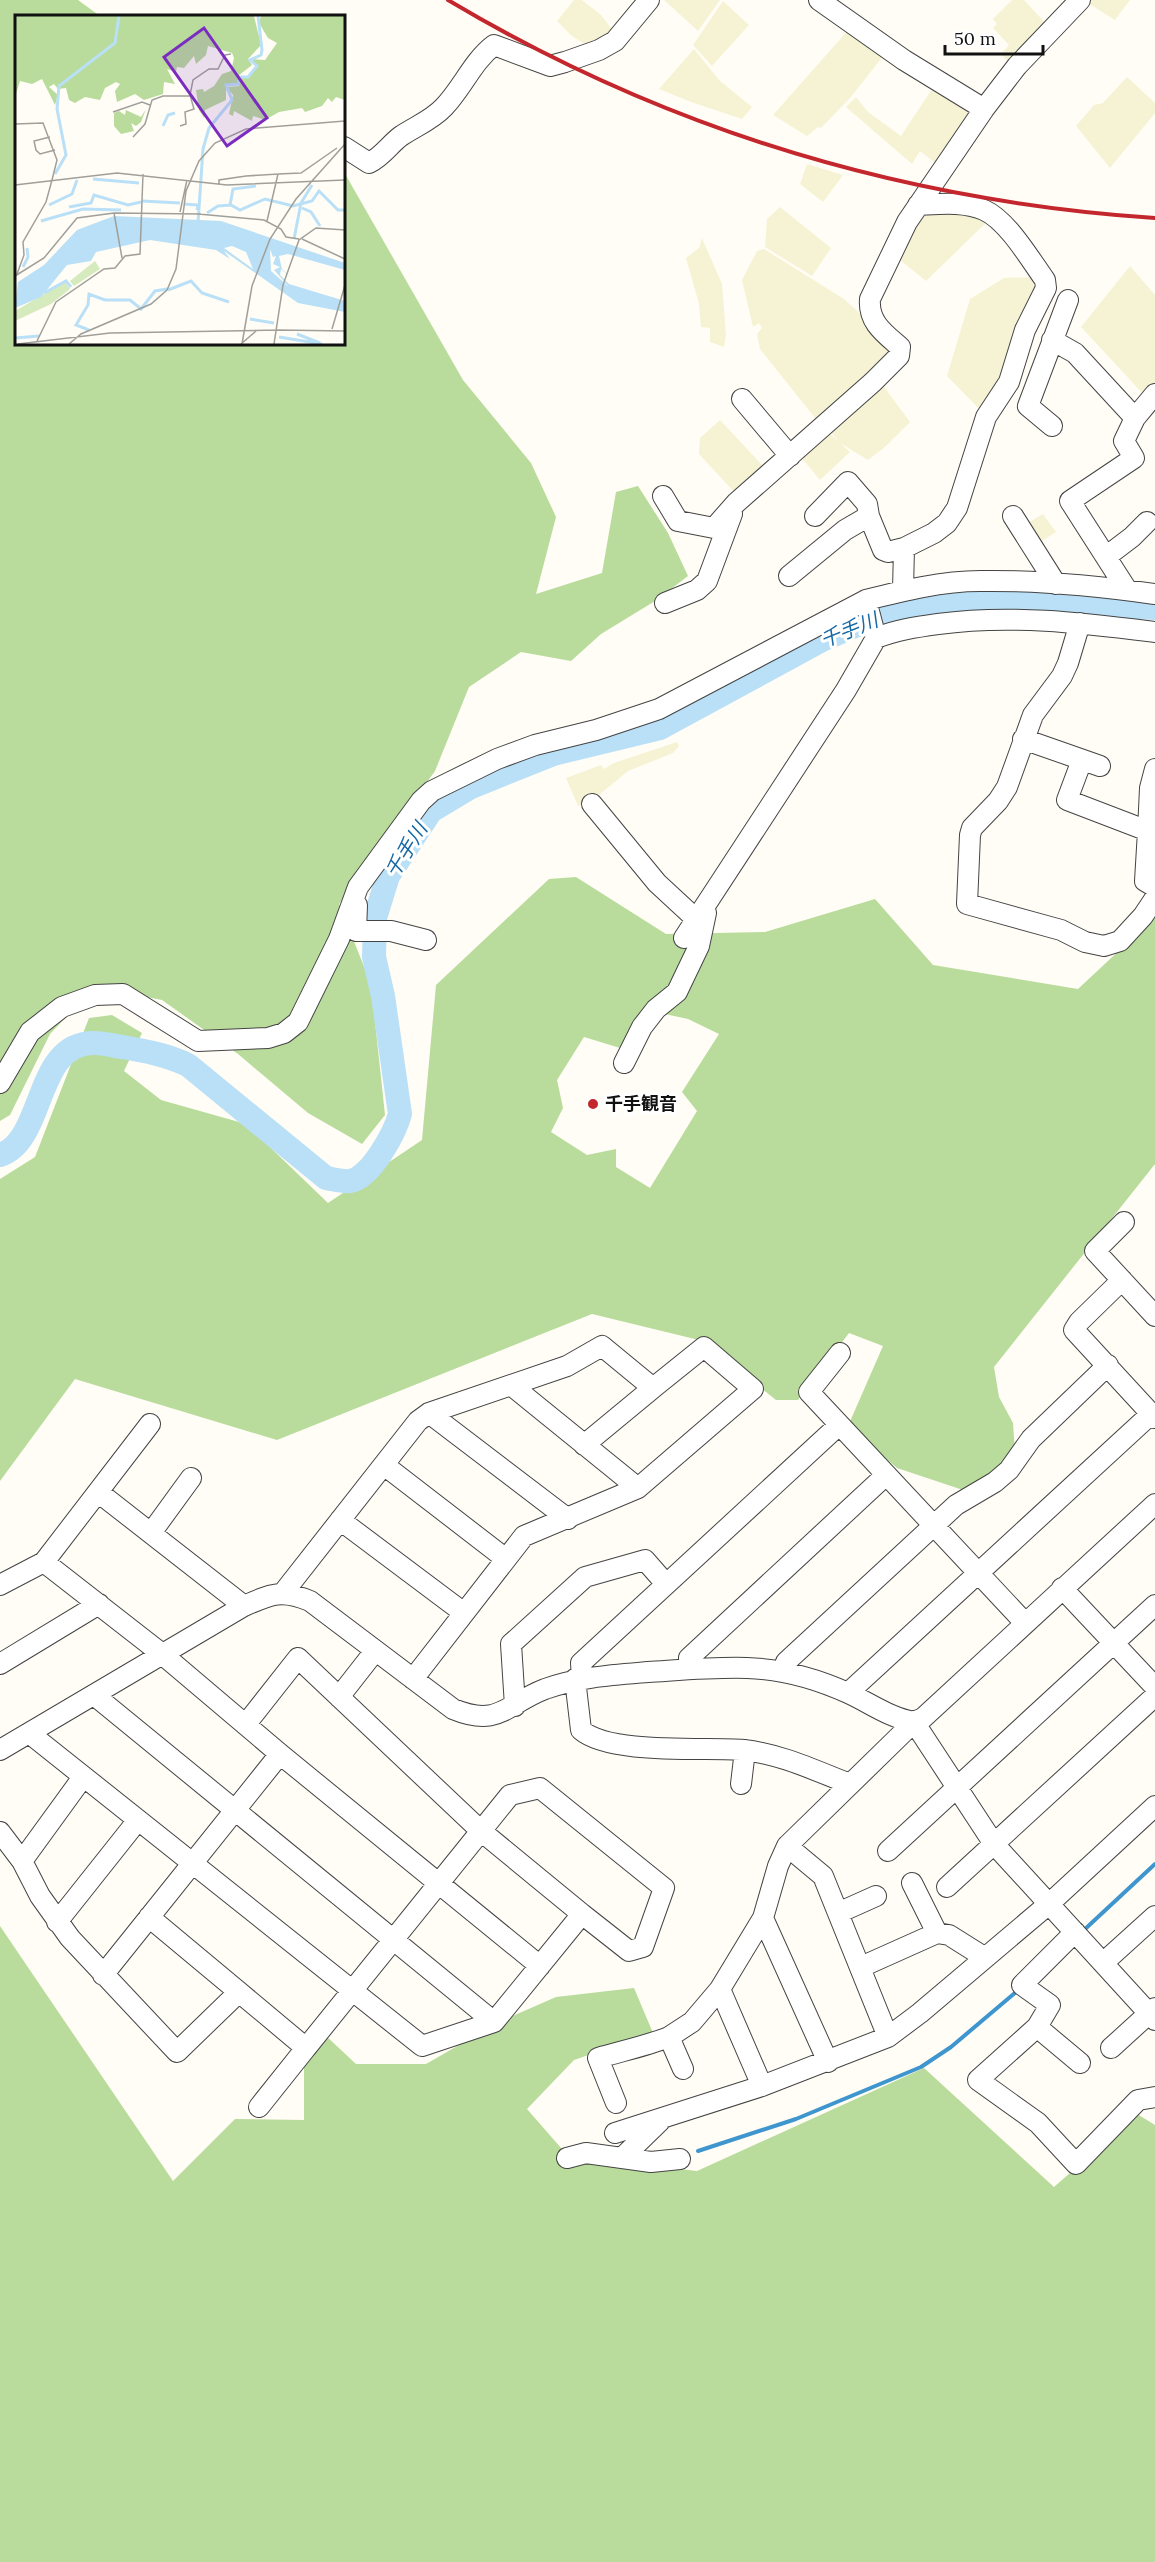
<svg xmlns="http://www.w3.org/2000/svg" width="1155" height="2562" font-family="Lora,'Noto Sans JP',serif">
<style>
.farmland{fill:#f6f3d4}
.forest{fill:#b9dc9c;fill-rule:evenodd}
.lines{fill:none;stroke-linecap:round;stroke-linejoin:round}
.stream{stroke:#3f96cf;stroke-width:4}
.river{stroke:#b9e0f7;stroke-width:24}
.minor-casing{stroke:#444;stroke-width:22}
.minor{stroke:#fff;stroke-width:20}
.rail{stroke:#c4262e;stroke-width:4}
.poi-dot{fill:#c4262e;stroke:#fff;stroke-width:2}
.labels{text-anchor:middle;stroke-width:6;stroke-linejoin:round;paint-order:stroke}
.poi-label{font-size:18px;font-weight:bold;fill:#111;stroke:#fff;text-anchor:start}
.water-label{font-size:20px;font-style:italic;fill:#1768a6;stroke:#fff}
.inset-river{fill:none;stroke:#b9e0f7;stroke-width:3}
.inset-road{fill:none;stroke:#a09f9a;stroke-width:1.5}
.view{fill:#7b2cbf;fill-opacity:0.15;stroke:#7b2cbf;stroke-width:3}
.inset-edge{fill:none;stroke:#111;stroke-width:3}
</style>
<rect width="100%" height="100%" fill="#fffdf5"/>
<path class="farmland" d="M 574,0 L 582,0 L 601,15 L 615,33 L 592,49 L 572,36 L 557,21 Z
M 664,0 L 720,0 L 698,31 Z
M 1012,0 L 1024,0 L 1049,27 L 1012,65 L 1001,54 L 1009,45 L 993,28 L 997,24 L 993,19 Z
M 1083,0 L 1130,0 L 1115,20 Z
M 723,1 L 749,25 L 712,66 L 693,45 Z
M 851,27 L 884,55 L 850,98 L 821,128 L 818,127 L 807,136 L 773,115 Z
M 694,49 L 720,81 L 752,107 L 742,119 L 691,102 L 659,89 Z
M 1127,77 L 1155,103 L 1155,113 L 1110,168 L 1076,126 L 1094,105 L 1103,103 Z
M 936,83 L 979,110 L 943,169 L 920,151 L 912,164 L 846,107 L 856,97 L 868,112 L 901,136 Z
M 807,164 L 843,175 L 823,202 L 800,184 Z
M 943,206 L 991,218 L 926,281 L 895,256 L 915,215 Z
M 780,207 L 831,248 L 812,276 L 765,247 L 767,219 Z
M 702,238 L 722,284 L 726,335 L 724,347 L 710,342 L 710,328 L 701,327 L 699,304 L 686,258 L 699,248 Z
M 764,249 L 844,299 L 897,347 L 819,423 L 760,349 L 757,334 L 762,328 L 759,323 L 753,327 L 742,280 L 757,251 Z
M 1130,266 L 1155,295 L 1155,388 L 1146,397 L 1081,327 Z
M 1038,277 L 1041,287 L 1013,356 L 985,415 L 947,376 L 970,299 L 1004,278 Z
M 879,380 L 910,422 L 885,447 L 868,460 L 840,443 L 827,427 Z
M 720,420 L 764,467 L 737,495 L 699,454 L 700,438 Z
M 826,430 L 850,452 L 820,480 L 800,456 Z
M 1043,514 L 1056,532 L 1039,543 L 1026,524 Z
M 677,742 L 679,746 L 673,753 L 628,771 L 593,800 L 578,806 L 566,778 L 601,765 L 604,769 L 614,763 Z"/>
<path class="forest" d="M 0,0 L 78,0 L 100,16 L 16,16 L 16,344 L 344,344 L 344,172 L 463,380 L 531,463 L 556,517 L 536,594 L 602,573 L 616,492 L 638,486 L 668,533 L 688,576 L 655,601 L 601,634 L 571,661 L 521,652 L 469,687 L 435,771 L 339,904 L 371,984 L 385,1115 L 362,1144 L 308,1113 L 238,1054 L 162,1000 L 95,987 L 50,1034 L 10,1115 L 0,1121 Z
M 576,877 L 666,934 L 765,932 L 875,899 L 933,965 L 1078,989 L 1155,917 L 1155,1164 L 994,1367 L 999,1397 L 1013,1423 L 1015,1453 L 988,1484 L 966,1491 L 897,1468 L 848,1426 L 883,1346 L 849,1333 L 798,1400 L 776,1400 L 703,1341 L 592,1314 L 277,1440 L 75,1379 L 0,1481 L 0,1179 L 35,1157 L 89,1018 L 112,1015 L 142,1033 L 124,1071 L 161,1100 L 246,1124 L 328,1203 L 422,1140 L 436,985 L 549,879 ZM 646,1010 L 688,1019 L 719,1034 L 682,1092 L 697,1111 L 650,1188 L 616,1167 L 616,1149 L 587,1155 L 551,1132 L 563,1108 L 557,1080 L 584,1037 L 620,1048 Z
M 0,1926 L 173,2181 L 235,2119 L 304,2120 L 304,2065 L 325,2035 L 356,2064 L 426,2064 L 501,2021 L 556,1997 L 634,1988 L 653,2033 L 574,2060 L 527,2109 L 568,2156 L 697,2171 L 924,2068 L 1054,2187 L 1137,2114 L 1155,2125 L 1155,2562 L 0,2562 Z"/>
<g class="lines">
<path class="stream" d="M 1084,1930 L 1155,1864
M 698,2151 L 796,2119 L 921,2067 L 951,2047 L 1016,1992"/>
<path class="river" d="M 0,1155 C 46,1140 34,1041 95,1043 C 104,1043 114,1046 122,1047 C 146,1051 167,1055 188,1065 L 326,1178 C 333,1179 343,1182 350,1181 C 371,1178 395,1132 400,1114 L 383,996 L 374,957 L 375,918 L 388,876 L 431,811 L 471,787 L 553,754 L 660,728 L 822,640 L 876,617 L 990,599 L 1155,608"/>
<defs>
<path id="minor" d="M 819,0 L 904,60 L 984,109
M 344,147 L 369,163 C 382,157 390,144 401,136 C 416,126 432,120 444,107 C 463,87 473,61 494,45 L 550,66 L 565,62 L 599,50 L 615,41 L 649,0
M 1052,340 L 1075,353 L 1135,418
M 742,399 L 790,456
M 1052,426 L 1028,406 L 1068,300
M 663,496 L 678,521 L 714,528 L 736,503 L 873,382 L 899,356 L 900,347 C 884,333 868,322 870,299 L 907,222 L 984,109 L 1017,66 L 1080,0
M 815,516 L 848,482 L 867,504 L 869,516 L 883,550 L 888,552 L 904,548 L 903,590
M 1013,516 L 1056,584
M 904,548 L 934,533 L 947,523 L 957,508 L 986,417 L 1009,382 L 1025,330 L 1046,288 L 1045,280 C 1030,259 1007,220 984,210 C 964,201 939,204 918,205
M 1107,556 L 1132,537 L 1147,522
M 789,576 L 845,530 L 869,516
M 1127,590 L 1070,501 L 1134,458 L 1124,441 L 1135,418 L 1155,394
M 665,603 L 697,590 L 707,581 L 732,514
M 1080,623 L 1068,663 L 1062,676 L 1033,715 L 1007,787 L 998,801 L 972,828 L 970,835 L 967,904 L 1061,930 L 1085,942 L 1104,946 L 1120,941 L 1143,916 L 1155,898
M 876,638 C 896,630 916,627 938,624 C 1011,614 1082,623 1155,632
M 1023,739 L 1100,766
M 1082,760 L 1067,800 L 1148,831 L 1150,788 L 1155,769
M 592,804 L 657,883 L 697,920
M 1148,831 L 1145,881 L 1155,887
M 357,905 L 356,931 L 391,931 L 426,940
M 684,938 L 846,690 L 876,638 L 866,600
M 624,1063 L 642,1027 L 656,1009 L 677,992 L 699,946 L 706,913
M 0,1083 L 30,1032 L 62,1007 L 95,995 L 123,994 L 198,1041 L 268,1038 L 284,1033 L 298,1022 L 339,939 L 358,887 L 421,801 L 432,791 L 497,759 L 535,745 L 596,730 L 659,709 L 866,600 C 902,591 942,581 980,581 C 1038,580 1097,586 1155,594
M 1124,1222 L 1095,1251 L 1155,1316
M 1122,1280 L 1079,1322 L 1074,1330 L 1155,1418
M 840,1353 L 809,1392 L 1025,1623
M 511,1385 L 638,1488
M 429,1413 L 568,1519
M 584,1445 L 653,1388
M 384,1465 L 506,1559
M 98,1492 L 244,1606
M 340,1520 L 464,1613
M 151,1533 L 191,1478
M 44,1562 L 162,1654 L 280,1754 L 540,1966
M 0,1585 L 44,1562 L 150,1424
M 1062,1588 L 1155,1687
M 283,1593 L 418,1421 L 429,1413 L 567,1366 L 602,1346 L 653,1388 L 704,1347 L 753,1389 L 638,1488 L 524,1536 L 413,1679
M 0,1664 L 99,1604
M 690,1669 L 689,1658 L 886,1475
M 784,1672 L 786,1662 L 956,1505 L 995,1482 L 1009,1470 L 1031,1439 L 1108,1365
M 582,1678 L 581,1663 L 839,1425
M 575,1679 L 581,1730 C 610,1755 705,1747 744,1750 C 781,1754 816,1771 850,1784
M 848,1693 L 1151,1414
M 94,1695 L 494,2022
M 339,1697 L 375,1651
M 515,1706 L 511,1644 L 585,1577 L 645,1560 L 666,1584
M 246,1724 L 298,1658 L 481,1831 L 582,1914
M 0,1750 L 244,1606 C 271,1594 282,1589 310,1601 L 453,1709 C 499,1728 506,1704 545,1689 C 579,1677 612,1675 648,1672 C 681,1670 714,1667 747,1668 C 782,1669 817,1679 848,1693 C 870,1703 890,1718 914,1722 L 994,1844 L 1155,2020
M 741,1784 L 745,1750
M 0,1832 L 22,1861 L 40,1896 L 70,1938 L 177,2052 L 239,1992 L 306,2048 L 510,1795 L 540,1788 L 664,1888 L 643,1947 L 629,1951 L 582,1914 L 494,2022 L 422,2046 L 29,1733
M 787,1846 L 823,1876 L 888,2037
M 888,1851 L 1155,1605
M 22,1861 L 83,1777
M 912,1883 L 937,1933 L 949,1935 L 984,1957
M 947,1887 L 1155,1696
M 838,1913 L 876,1896
M 149,1917 L 239,1992
M 763,1918 L 828,2062
M 57,1922 L 138,1820
M 1075,1932 L 1022,1985 L 1050,2005 L 1037,2027 L 978,2080 L 1038,2123 L 1076,2164 L 1138,2100 L 1155,2097
M 1103,1963 L 1155,1916
M 861,1967 L 937,1933
M 103,1975 L 280,1754
M 720,1989 L 762,2086
M 1037,2027 L 1080,2063
M 1111,2048 L 1155,2008
M 683,2069 L 669,2037 L 692,2022 L 720,1989 L 763,1918 L 778,1866 L 787,1846 L 914,1722 L 923,1718 L 1155,1504
M 616,2103 L 598,2058 C 622,2051 646,2046 669,2037
M 259,2107 L 306,2048
M 615,2133 L 762,2086 L 888,2037 L 920,2013 L 1050,1903 L 1155,1806
M 623,2157 L 660,2121
M 567,2158 L 586,2153 L 651,2162 L 680,2159"/>
</defs>
<use href="#minor" class="minor-casing"/>
<use href="#minor" class="minor"/>
<path class="rail" d="M 448,0 C 666,130 903,201 1155,218"/>
</g>
<circle class="poi-dot" cx="593" cy="1104" r="6"/>
<g class="labels">
<g class="poi-label">
<text x="605" y="1110">千手観音</text>
</g>
<g class="water-label">
<text transform="translate(849 630) rotate(-22)" y="7">千手川</text>
<text transform="translate(406 850) rotate(-58)" y="7">千手川</text>
</g>
</g>
<g transform="translate(15 15)">
<rect width="330" height="330" fill="#fffdf5"/>
<path d="M 80,246 L 85,254 L 59,271 L 55,266 ZM 50,267 L 55,274 L 36,289 L 0,306 L 0,296 Z" fill="#d5ebbd"/>
<path d="M 0,1 L 239,1 L 246,30 L 233,44 L 237,50 L 223,61 L 224,69 L 211,69 L 211,85 L 190,95 L 189,103 L 184,95 L 181,75 L 188,74 L 189,77 L 199,71 L 207,59 L 216,56 L 219,43 L 217,38 L 193,31 L 191,40 L 181,49 L 179,41 L 169,53 L 162,52 L 161,57 L 152,54 L 160,69 L 149,67 L 148,79 L 129,85 L 120,79 L 102,87 L 100,76 L 105,69 L 101,67 L 90,73 L 85,85 L 70,82 L 60,88 L 54,85 L 51,73 L 43,74 L 39,69 L 34,72 L 43,80 L 40,90 L 27,64 L 17,69 L 5,66 L 0,82 ZM 246,1 L 330,1 L 330,85 L 321,82 L 317,87 L 313,83 L 307,91 L 290,97 L 287,93 L 264,97 L 250,105 L 238,101 L 237,106 L 219,96 L 218,101 L 214,99 L 218,80 L 211,72 L 224,71 L 225,63 L 234,62 L 241,52 L 237,44 L 250,45 L 262,28 L 253,23 L 244,8 ZM 131,94 L 126,107 L 121,111 L 116,108 L 119,116 L 106,119 L 99,111 L 99,98 L 104,96 L 110,100 L 111,95 L 126,102 Z" fill="#b9dc9c"/>
<path d="M 99,201 L 206,206 L 330,248 L 330,255 L 273,239 L 264,241 L 267,254 L 278,264 L 266,254 L 265,260 L 274,269 L 330,286 L 330,297 L 283,288 L 209,236 L 215,244 L 201,235 L 135,225 L 81,237 L 76,246 L 52,250 L 26,282 L 0,293 L 3,267 L 29,250 L 62,215 ZM 217,231 L 231,237 L 238,254 L 209,233 ZM 255,234 L 258,242 L 261,241 L 258,249 L 265,252 L 259,255 L 274,272 L 256,256 Z" fill="#b9e0f7" fill-rule="evenodd"/>
<path class="inset-river" d="M 148,111 L 153,100 L 160,98M 40,159 L 51,140 L 42,94 L 44,71 L 100,28 L 104,1M 78,164 L 124,168M 127,186 L 165,188M 169,189 L 183,190 L 182,195M 34,190 L 57,179 L 62,165M 215,190 L 218,174 L 241,171M 54,192 L 76,188 L 79,180 L 113,190 L 126,187M 287,193 L 296,197 L 305,211M 192,198 L 203,191 L 216,190 L 225,195 L 250,184 L 278,191 L 297,186 L 304,176 L 323,195 L 330,195M 26,206 L 68,194 L 106,195M 183,208 L 188,134 L 194,113 L 217,85 L 211,70 L 223,69 L 224,62 L 233,62 L 242,51 L 235,45 L 246,40 L 247,35 L 243,1M 279,224 L 286,188 L 297,170M 8,252 L 13,242 L 12,233M 153,275 L 176,266 L 187,278 L 214,287M 29,278 L 51,266 L 56,272M 235,304 L 259,308M 74,315 L 61,310 L 73,290 L 74,279 L 90,285 L 115,285 L 126,294 L 140,276 L 152,274M 282,319 L 305,328M 264,322 L 307,329M 0,323 L 24,321"/>
<path class="inset-road" d="M 98,97 L 127,87 L 135,90M 0,109 L 28,108 L 42,145 L 37,165M 165,111 L 171,109 L 170,97 L 179,94 L 175,80 L 178,65 L 194,54 L 203,54 L 210,40 L 216,39M 35,122 L 19,126 L 21,135 L 25,139 L 40,135M 118,122 L 130,109 L 137,85 L 148,81 L 175,81M 263,159 L 286,158 L 322,133M 204,169 L 204,165 L 231,161 L 263,159 L 252,206M 0,170 L 102,158 L 212,170 L 330,165M 165,197 L 172,165M 99,198 L 107,243M 183,199 L 249,205 L 266,214 L 271,222 L 284,224M 287,224 L 330,244M 2,259 L 9,240 L 8,227 L 31,187 L 37,165M 0,261 L 29,243 L 62,203 L 99,198 L 186,199M 317,314 L 330,270M 262,315 L 330,316M 22,326 L 41,287 L 89,254 L 100,253 L 110,241 L 125,239 L 128,159M 3,329 L 95,318 L 262,315M 54,329 L 66,319 L 136,289 L 152,275 L 161,254 L 171,176 L 184,146 L 200,128 L 231,114 L 330,106M 226,329 L 241,316M 227,329 L 237,271 L 255,224 L 281,184 L 330,129M 259,329 L 268,270 L 284,225 L 301,213 L 330,215"/>
<path class="view" d="M 189,13 L 252,103 L 212,131 L 149,42 Z"/>
<rect width="330" height="330" class="inset-edge"/>
</g>
<path d="M945 45v9h98v-9" fill="none" stroke="#111111" stroke-width="3"/>
<text x="954" y="45" font-size="18" fill="#111111" stroke="#ffffff" stroke-width="4.5" paint-order="stroke">50 m</text>
</svg>
